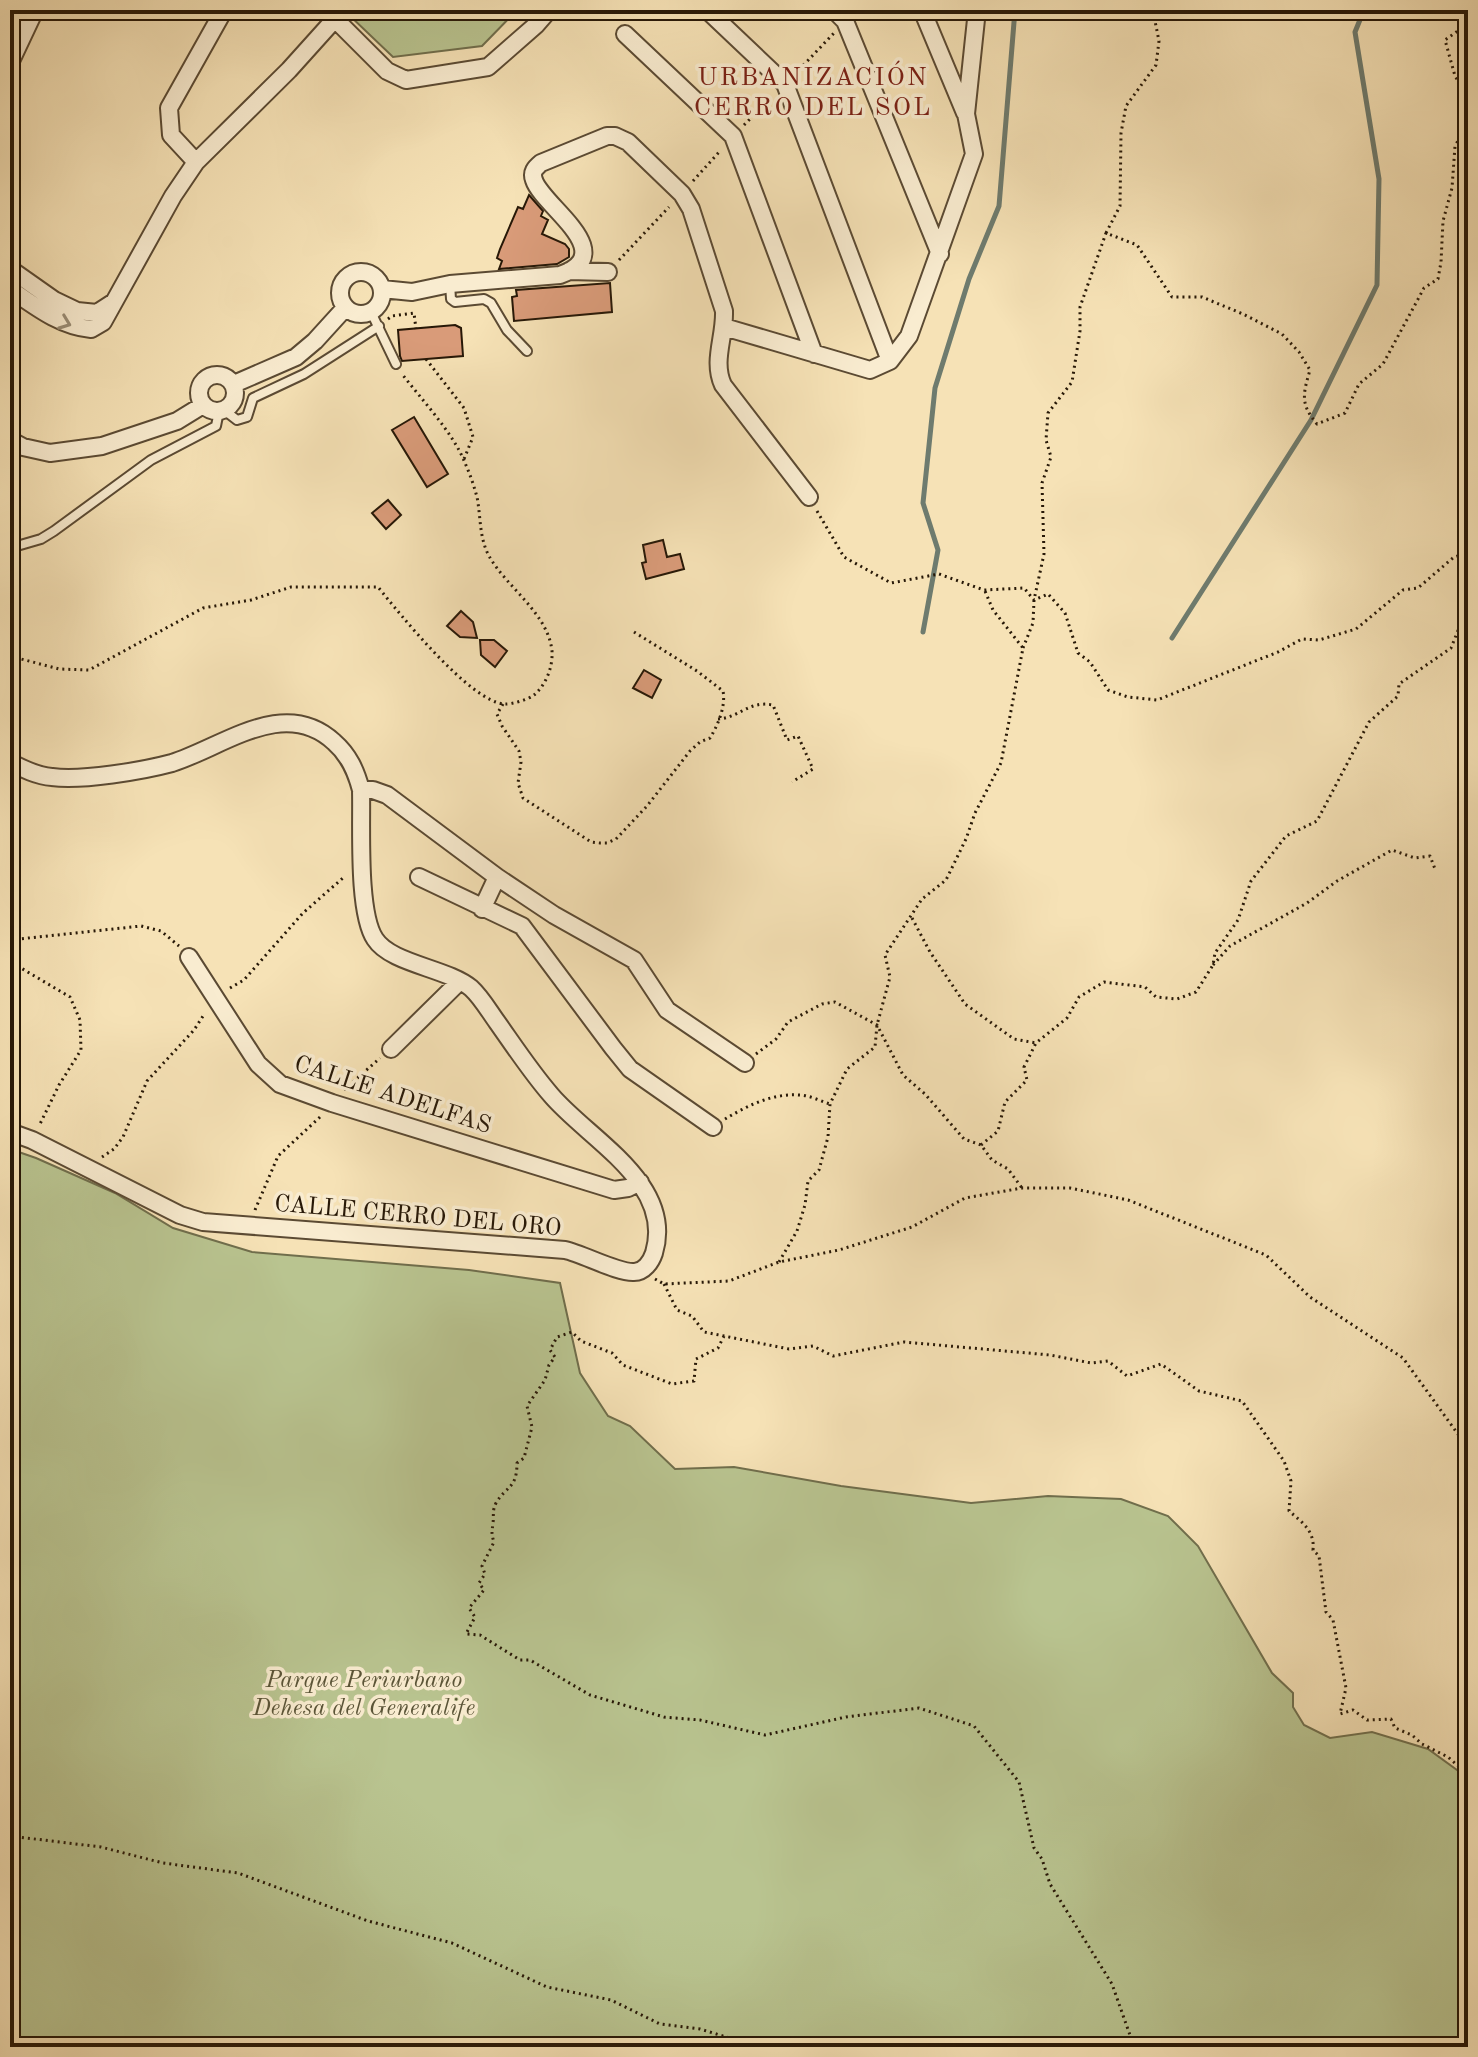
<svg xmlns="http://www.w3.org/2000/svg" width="1478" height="2057" font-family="'Old Standard TT',serif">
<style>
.green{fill:#b9c490;stroke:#706e4c;stroke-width:2}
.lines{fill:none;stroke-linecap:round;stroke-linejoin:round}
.stream{stroke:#6e7b6e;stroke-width:5}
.building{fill:#d99b79;stroke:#271807;stroke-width:2}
.lane-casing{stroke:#5b4a33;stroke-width:12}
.street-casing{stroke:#5b4a33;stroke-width:20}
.path{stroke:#271807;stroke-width:3;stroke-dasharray:2 4;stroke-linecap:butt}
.lane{stroke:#f9ecd0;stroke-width:8}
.street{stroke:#f9ecd0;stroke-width:16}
.oneway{stroke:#9a8d76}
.labels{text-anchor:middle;stroke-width:7;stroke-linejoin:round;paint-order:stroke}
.street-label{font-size:24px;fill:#271807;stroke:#f9ecd0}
.park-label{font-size:24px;font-style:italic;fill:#5a5437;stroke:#f9ecd0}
.neighbourhood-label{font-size:26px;letter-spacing:2px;fill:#7a1f14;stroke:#f9ecd0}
</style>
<rect width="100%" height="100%" fill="#f6e2b6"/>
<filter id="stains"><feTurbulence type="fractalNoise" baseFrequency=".0025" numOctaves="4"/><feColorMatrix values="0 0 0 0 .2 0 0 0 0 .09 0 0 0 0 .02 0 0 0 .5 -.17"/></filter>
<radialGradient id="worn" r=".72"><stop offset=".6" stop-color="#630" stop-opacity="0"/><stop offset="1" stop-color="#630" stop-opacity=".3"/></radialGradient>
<path class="green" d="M 352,10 L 517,10 L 482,46 L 393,57 L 348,14 Z
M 10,1149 L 36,1158 L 115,1193 L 173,1228 L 252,1252 L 469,1270 L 560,1283 L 580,1373 L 608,1416 L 630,1426 L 675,1469 L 734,1467 L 841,1486 L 971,1503 L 1048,1496 L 1121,1499 L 1168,1516 L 1198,1546 L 1272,1673 L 1293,1693 L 1293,1707 L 1304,1725 L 1330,1738 L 1372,1732 L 1428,1749 L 1468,1778 L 1468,2047 L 10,2047 Z"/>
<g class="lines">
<path class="stream" d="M 923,632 L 938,550 L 923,503 L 935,388 L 969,279 L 999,206 L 1015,10
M 1172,638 L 1311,420 L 1377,285 L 1379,179 L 1355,32 L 1364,10"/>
</g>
<path class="building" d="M 529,195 L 543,211 L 541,216 L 548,220 L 542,234 L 565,244 L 569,249 L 569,257 L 557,264 L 499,269 L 502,261 L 497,258 L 500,249 L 518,207 L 523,209 Z
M 610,283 L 612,312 L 514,321 L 512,297 L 517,296 L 516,290 Z
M 455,325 L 461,328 L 463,356 L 402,361 L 400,356 L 398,330 Z
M 414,417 L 448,474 L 427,487 L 392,430 Z
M 388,500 L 401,515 L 386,529 L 372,513 Z
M 663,540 L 667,557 L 680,554 L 684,569 L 646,579 L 642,563 L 646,562 L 643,545 Z
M 461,611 L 473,622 L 477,638 L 460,637 L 447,626 Z
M 480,640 L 494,640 L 507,651 L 495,667 L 481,655 Z
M 644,670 L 661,680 L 652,698 L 633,688 Z"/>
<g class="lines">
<defs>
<path id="lane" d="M 450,284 L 451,299 L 455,302 L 484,299 L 491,303 L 507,330 L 527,351
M 371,312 L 396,364
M 224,410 L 237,420 L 247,417 L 253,398 L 304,374 L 379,326
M 10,548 L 41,539 L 54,531 L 151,460 L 216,426 L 219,411"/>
<path id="street" d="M 707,10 L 785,84 L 890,361
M 834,10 L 845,21 L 940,254
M 922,10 L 965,113
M 335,19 L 387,71 L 406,80 L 488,67 L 536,25 L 549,10
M 625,34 L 733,136 L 814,354
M 10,63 L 35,10
M 196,162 L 171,135 L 169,108 L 224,10
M 10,269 L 54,300 L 77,311 L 97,313 L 114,302
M 569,271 L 608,272
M340 293a21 21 0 1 1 42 0a21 21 0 1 1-42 0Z
M 10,289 C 36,307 60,326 91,329 L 103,322 L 173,196 L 196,162 L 289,70 L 343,10
M 382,289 L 412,292 L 450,284 L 560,275 C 622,253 542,206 534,180 C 531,172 535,168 541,163 L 607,136 L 615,136 L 628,142 L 682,194 L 691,209 L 724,311 C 725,337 712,361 723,385 L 809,497
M 724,327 L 870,370 L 890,361 L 909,336 L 974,154 L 966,114 L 977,10
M199 393a18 18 0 1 1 36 0a18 18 0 1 1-36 0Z
M 234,384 L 296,357 L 315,341 L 345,308
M 10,440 L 23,447 L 50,453 L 102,446 L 177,421 L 203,405
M 10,762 C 23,769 37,776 52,777 C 82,781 142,771 172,763 C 223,747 284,696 334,742 C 349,755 356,771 361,790 C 362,825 357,912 375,939 C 391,964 447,968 471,988 C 481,997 489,1011 497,1022 C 514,1046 531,1072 551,1095 C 588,1139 675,1183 654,1253 C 651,1262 644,1272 634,1272 C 618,1273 583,1254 565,1250 L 203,1222 L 180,1215 L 32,1140 L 10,1132
M 361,790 L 373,790 L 387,795 L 497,877 L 554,915 L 634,960 L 667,1010 L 745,1063
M 419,877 L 522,926 L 613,1048 L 630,1069 L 713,1127
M 482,909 L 497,877
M 189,957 L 258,1064 L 280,1084 L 332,1103 L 614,1190 L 628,1188 L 640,1182
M 391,1049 L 460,981"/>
</defs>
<use href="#lane" class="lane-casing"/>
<use href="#street" class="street-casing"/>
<path class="path" d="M 1468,29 L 1462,28 L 1445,40 L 1455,76 L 1468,97
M 795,74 L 834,33
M 744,125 L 773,96
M 693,181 L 720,151
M 1106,233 L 1120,206 L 1121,133 L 1126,106 L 1156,65 L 1159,41 L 1155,21 L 1159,10
M 619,260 L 669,207
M 388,319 L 392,316 L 414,313 L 416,329
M 426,359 L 464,408 L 473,437 L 464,459
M 817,511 L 844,557 L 891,583 L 939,574 L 984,590 L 1024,588 L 1034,600 L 1048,594 L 1065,613 L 1078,653 L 1090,662 L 1108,690 L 1128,697 L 1157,700 L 1278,652 L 1302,639 L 1319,640 L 1356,629 L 1403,590 L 1418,588 L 1454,557 L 1468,553
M 1023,648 L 1033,623 L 1034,600 L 1044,554 L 1042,483 L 1051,457 L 1046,440 L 1048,413 L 1072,382 L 1080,331 L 1080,307 L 1106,233 L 1137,245 L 1172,297 L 1202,297 L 1243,314 L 1282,334 L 1299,352 L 1310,370 C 1303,394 1300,404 1317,424 L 1345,413 L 1359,384 L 1383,364 L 1424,288 L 1438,279 L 1441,262 L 1443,221 L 1452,188 L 1455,146 L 1463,132 L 1468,131
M 10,656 L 59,669 L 89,670 L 203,608 L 251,600 L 291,587 L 378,587 C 399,613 471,703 505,704 C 513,704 527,700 534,695 C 546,685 553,667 552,651 C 548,613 507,588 489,556 C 479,537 481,518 477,497 C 474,486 470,474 465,463 C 454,434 422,400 402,374
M 503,704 L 497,714 L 502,726 L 519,751 L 521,762 L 518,783 L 523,798 L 591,842 L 600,843 L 607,843 L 616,839 L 647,806 L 690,751 L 700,742 L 710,738 C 718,725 726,706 723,691 L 697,671 L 634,632
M 718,719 C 739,718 749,700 773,705 L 787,740 L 798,736 L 813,769 L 792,782
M 912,918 L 930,952 L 965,1004 L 1014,1039 L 1036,1043
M 10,940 L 141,926 L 161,931 L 179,946
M 10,956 L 21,968 L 70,997 L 80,1020 L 81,1050 L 59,1085 L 39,1126
M 1213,965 L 1230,946 L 1307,903 L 1337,881 L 1392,850 L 1415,858 L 1430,856 L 1435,869
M 230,988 L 244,980 L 303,913 L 344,877
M 756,1054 L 776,1039 L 788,1022 L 822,1004 L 835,1002 L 877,1025 L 903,1075 L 925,1094 L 964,1139 L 981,1145 L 992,1160 L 1008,1169 L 1022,1188
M 344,1090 L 380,1058
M 725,1119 C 747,1106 772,1093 799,1095 C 809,1095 820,1101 830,1104
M 981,1145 L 998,1131 L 1005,1102 L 1027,1080 L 1024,1067 L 1036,1043 L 1067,1018 L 1079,997 L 1104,982 L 1145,987 L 1156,997 L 1177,999 L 1196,992 L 1213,965 L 1215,953 L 1238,920 L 1251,881 L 1286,836 L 1317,821 L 1369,722 L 1398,696 L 1399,684 L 1451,648 L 1461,623 L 1468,617
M 102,1157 L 114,1149 L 123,1137 L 147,1081 L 194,1030 L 205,1013
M 255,1210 L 278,1156 L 320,1117
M 779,1262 L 797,1231 L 805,1205 L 808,1181 L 819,1170 L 828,1137 L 830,1104 L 847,1069 L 875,1047 L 877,1025 L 890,977 L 885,955 L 922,899 L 946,880 L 966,839 L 975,813 L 1001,763 L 1023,648 L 993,610 L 985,591
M 655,1279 L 664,1284 L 729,1281 L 779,1262 L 839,1250 L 912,1227 L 965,1198 L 1022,1188 L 1070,1188 L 1128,1200 L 1266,1255 L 1310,1297 L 1403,1358 L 1468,1448
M 664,1284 L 677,1310 L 692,1316 L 704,1332 L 789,1349 L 813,1346 L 833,1356 L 904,1342 L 1050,1355 L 1091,1363 L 1108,1361 L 1127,1376 L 1161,1364 L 1199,1391 L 1242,1401 L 1284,1461 L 1291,1481 L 1289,1511 C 1302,1522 1315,1531 1313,1550 L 1319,1556 L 1326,1612 L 1333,1620 L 1346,1688 L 1340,1714 L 1353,1710 L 1367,1720 L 1391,1719 L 1395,1728 L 1412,1735 L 1422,1744 L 1448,1757 L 1468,1775
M 724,1336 L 718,1348 L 696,1359 L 694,1381 L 672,1384 L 623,1365 L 612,1353 L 581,1341 L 572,1332 L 557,1337 L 550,1350 L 555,1357 L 549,1365 L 545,1380 L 527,1406 L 532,1427 L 524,1458 L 517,1463 C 517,1489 506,1486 496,1503 C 492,1511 494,1515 493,1523 C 492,1532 491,1533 494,1542 L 482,1566 L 485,1574 L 479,1583 L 484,1590 L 469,1608 L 475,1617 L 466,1634 L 480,1635 L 520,1660 L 530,1660 L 590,1695 L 664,1717 L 700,1720 L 765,1735 L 846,1717 L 919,1708 L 974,1726 L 1019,1782 L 1034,1848 L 1042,1859 L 1050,1884 L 1112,1984 L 1131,2038 L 1130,2047
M 10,1836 L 101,1847 L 163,1863 L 238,1873 L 368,1921 L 452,1943 L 547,1987 L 611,2000 L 660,2024 L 700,2029 L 759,2047"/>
<use href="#lane" class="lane"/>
<use href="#street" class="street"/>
</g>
<defs><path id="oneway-chevron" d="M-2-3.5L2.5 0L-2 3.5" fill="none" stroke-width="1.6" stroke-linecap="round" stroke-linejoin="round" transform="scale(2)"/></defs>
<use class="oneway" href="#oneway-chevron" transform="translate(65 323) rotate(21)"/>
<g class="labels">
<g class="street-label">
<text transform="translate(393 1094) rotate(18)" y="8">CALLE ADELFAS</text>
<text transform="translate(418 1215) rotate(5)" y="8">CALLE CERRO DEL ORO</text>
</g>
<g class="park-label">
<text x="364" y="1687">Parque Periurbano<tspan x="364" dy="28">Dehesa del Generalife</tspan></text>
</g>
<g class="neighbourhood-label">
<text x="813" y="85">URBANIZACIÓN<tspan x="813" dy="30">CERRO DEL SOL</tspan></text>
</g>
</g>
<rect width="1478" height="2057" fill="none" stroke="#f6e2b6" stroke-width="40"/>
<rect x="12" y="12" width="1454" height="2033" fill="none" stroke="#271807" stroke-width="4"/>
<rect x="20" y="20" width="1438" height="2017" fill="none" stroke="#271807" stroke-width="2"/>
<rect width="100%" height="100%" filter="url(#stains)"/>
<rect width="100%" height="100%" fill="url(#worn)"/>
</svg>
